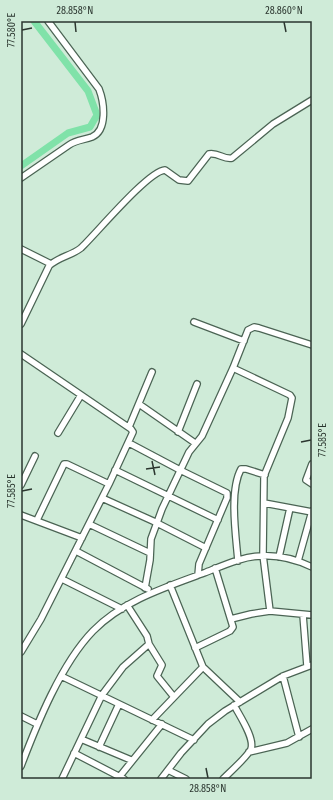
<svg xmlns="http://www.w3.org/2000/svg" width="333" height="800" font-family="'Fira Sans Condensed',sans-serif">
<style>
.lines{fill:none;stroke-linecap:round;stroke-linejoin:round}
.canal{stroke:#80e2a9;stroke-width:7}
.street-casing{stroke:#4b6454;stroke-width:8}
.street{stroke:#fff;stroke-width:5.5}
.ticks{fill:none;stroke:#2b362f;stroke-width:1.5}
.neatline{fill:none;stroke:#2b362f;stroke-width:1.5}
.ticks-label{font-size:10px;text-anchor:middle;fill:#2b362f}
</style>
<rect width="100%" height="100%" fill="#cfebd8"/>
<g class="lines">
<path class="canal" d="M 21,166 L 68,133 L 90,127 L 97,115 L 88,91 L 34,21"/>
<defs>
<path id="street" d="M 21,178 C 37,167 53,156 69,145 C 76,140 84,140 92,137 C 108,130 104,102 99,89 L 48,21
M 21,249 L 51,264
M 194,322 L 244,341
M 21,324 L 49,266 C 58,257 71,256 81,248 C 96,234 148,171 165,170 L 179,180 L 188,181 L 209,154 C 218,152 224,160 232,158 L 273,124 L 312,100
M 21,354 L 131,429 L 133,432 L 109,484 L 41,619 L 21,652
M 233,368 L 290,395 L 292,398 L 288,418 L 264,476 L 263,555 L 270,611
M 139,404 L 195,443
M 129,427 L 152,372
M 178,432 L 197,384
M 58,433 L 81,395
M 129,443 L 180,470 L 227,493 L 227,498 L 199,564 L 198,575
M 312,464 L 306,480 L 312,484
M 115,470 L 218,520
M 21,485 L 35,456
M 102,498 L 153,521 L 206,548
M 264,503 L 312,512
M 21,515 L 82,538
M 37,520 L 64,464 L 67,464 L 109,484
M 89,524 L 150,553
M 76,551 L 148,589
M 279,557 L 290,508
M 238,561 C 236,536 229,491 241,469 L 246,469 L 265,475
M 298,561 L 312,511
M 62,579 L 122,609
M 170,585 L 203,667 L 240,702
M 145,588 L 150,560 L 151,539 L 162,509 L 189,452 L 202,436 L 233,368 L 248,330 L 254,327 L 259,328 L 312,345
M 303,615 L 307,666
M 231,619 L 251,614 L 270,611 L 312,615
M 149,644 L 162,665 L 157,676 L 174,697
M 195,648 L 230,631 L 233,627 L 215,568
M 61,676 L 194,740
M 283,676 L 299,737
M 21,716 L 37,724
M 152,720 L 203,667
M 81,739 L 131,760
M 99,747 L 119,704
M 249,752 L 287,743 L 312,729
M 74,753 L 124,779
M 21,766 C 37,724 61,664 93,631 C 122,601 166,587 204,573 C 222,566 243,556 262,556 C 279,555 297,560 312,567
M 168,770 L 186,779
M 120,776 L 162,724
M 62,779 L 102,695 L 123,667 L 149,644 L 147,636 L 127,605
M 161,779 L 181,753 L 208,724 L 225,711 L 283,676 L 312,665
M 223,779 C 229,773 248,756 251,749 C 255,738 239,715 234,705"/>
</defs>
<use href="#street" class="street-casing"/>
<use href="#street" class="street"/>
</g>
<path class="ticks" d="M 75,22 L 76,32M 284,22 L 286,32M 22,30 L 32,28M 301,442 L 311,440M 152,461 L 155,475M 146,469 L 160,467M 22,491 L 32,489M 206,768 L 208,778"/>
<rect width="333" height="800" fill="none" stroke="#cfebd8" stroke-width="44"/>
<rect x="22" y="22" width="289" height="756" class="neatline"/>
<g class="ticks-label">
<text x="75" y="14">28.858°N</text>
<text x="284" y="14">28.860°N</text>
<text transform="translate(11 30) rotate(-90)" y="4">77.580°E</text>
<text transform="translate(322 440) rotate(-90)" y="4">77.585°E</text>
<text transform="translate(11 491) rotate(-90)" y="4">77.585°E</text>
<text x="208" y="792">28.858°N</text>
</g>
</svg>
